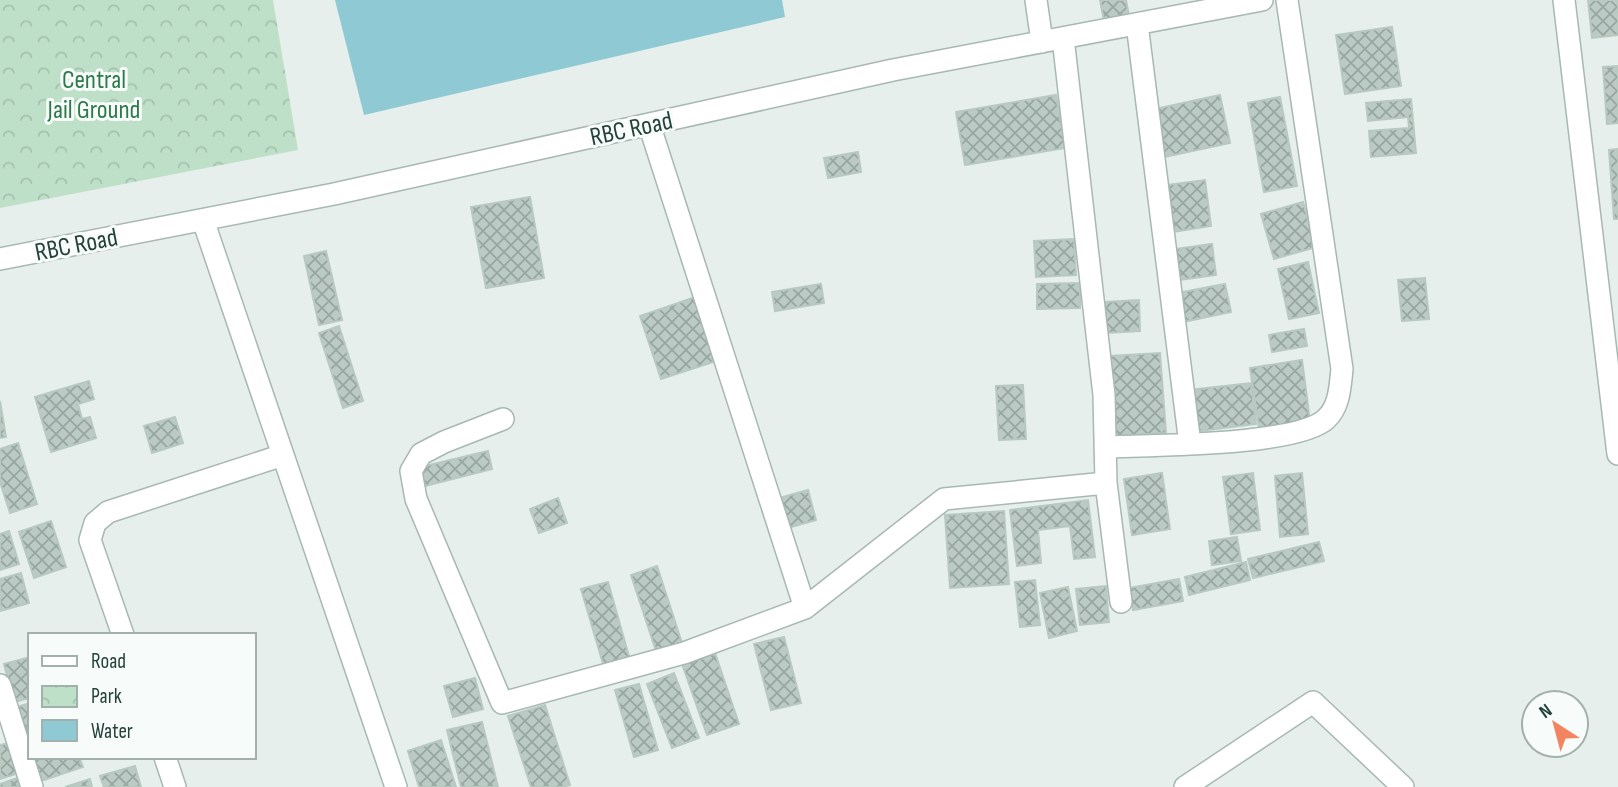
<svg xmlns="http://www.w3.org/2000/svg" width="1618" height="787" font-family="'Sofia Sans Condensed',sans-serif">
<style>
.park{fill:url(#park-crowns)}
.water{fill:#8ec9d4}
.building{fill:url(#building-cross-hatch);stroke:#b8c9c2;stroke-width:2}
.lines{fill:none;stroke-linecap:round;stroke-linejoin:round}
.minor-casing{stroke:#a8b8b2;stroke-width:24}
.minor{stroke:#fff;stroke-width:21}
.labels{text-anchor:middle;stroke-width:6;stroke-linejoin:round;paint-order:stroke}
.park-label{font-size:26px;fill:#2d7a4b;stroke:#f7fbf9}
.street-label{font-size:26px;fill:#24423a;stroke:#f7fbf9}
</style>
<defs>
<pattern id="park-crowns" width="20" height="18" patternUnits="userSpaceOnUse" patternTransform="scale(1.75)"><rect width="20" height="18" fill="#bfe0c8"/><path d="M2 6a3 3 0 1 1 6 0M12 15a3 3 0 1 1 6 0" fill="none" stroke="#a4c1ad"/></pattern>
<pattern id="building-cross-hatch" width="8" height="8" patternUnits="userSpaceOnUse" patternTransform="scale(1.75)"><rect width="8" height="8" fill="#bbcac4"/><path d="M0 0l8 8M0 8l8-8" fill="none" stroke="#98a6a0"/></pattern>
</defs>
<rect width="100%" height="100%" fill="#e6efeb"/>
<path class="park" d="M 0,0 L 273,0 L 298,150 L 0,208 Z"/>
<path class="water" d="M 335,0 L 782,0 L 785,17 L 364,115 Z"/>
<path class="building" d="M 1100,0 L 1126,0 L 1129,16 L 1104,21 Z
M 1588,0 L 1618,0 L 1618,35 L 1592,38 Z
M 1392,27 L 1401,86 L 1345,94 L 1336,35 Z
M 1618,66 L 1618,123 L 1607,124 L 1603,67 Z
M 1056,95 L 1065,148 L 965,165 L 956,112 Z
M 1220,95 L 1230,143 L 1164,157 L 1155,109 Z
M 1280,97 L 1297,186 L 1264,192 L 1248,103 Z
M 1411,99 L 1416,153 L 1371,157 L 1369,131 L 1409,128 L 1408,117 L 1368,121 L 1366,103 Z
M 1618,149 L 1618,219 L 1614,219 L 1609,150 Z
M 858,152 L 861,172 L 828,178 L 824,158 Z
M 1205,180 L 1211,226 L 1172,232 L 1166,185 Z
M 530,197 L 544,278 L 486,288 L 471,207 Z
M 1303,202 L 1316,247 L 1274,259 L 1261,214 Z
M 1074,239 L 1076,275 L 1036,277 L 1034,241 Z
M 1212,244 L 1216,275 L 1179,280 L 1175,249 Z
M 326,251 L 342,320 L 319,325 L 304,256 Z
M 1308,262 L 1319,313 L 1289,319 L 1278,269 Z
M 1425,278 L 1429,319 L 1402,321 L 1398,280 Z
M 1080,283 L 1080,308 L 1037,309 L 1037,284 Z
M 821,284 L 824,303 L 775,311 L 772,292 Z
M 1225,284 L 1231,312 L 1183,322 L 1177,293 Z
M 698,296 L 719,360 L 661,379 L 640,316 Z
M 1139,300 L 1140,331 L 1106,333 L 1105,302 Z
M 339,326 L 363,401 L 343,408 L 319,333 Z
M 1304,329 L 1307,346 L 1272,352 L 1269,335 Z
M 1160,353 L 1166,433 L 1115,436 L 1110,356 Z
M 1302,360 L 1310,421 L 1259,428 L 1250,368 Z
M 89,381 L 94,399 L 78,404 L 82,419 L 90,417 L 96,438 L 51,452 L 35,397 Z
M 1251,383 L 1256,424 L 1193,432 L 1189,390 Z
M 1023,385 L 1026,439 L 999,440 L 996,386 Z
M 0,401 L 6,437 L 0,438 Z
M 175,417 L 183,443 L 152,453 L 144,426 Z
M 18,443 L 37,504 L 10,513 L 0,482 L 0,449 Z
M 488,451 L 492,469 L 425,486 L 421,467 Z
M 1162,473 L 1170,529 L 1132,535 L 1124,479 Z
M 1253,473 L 1260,530 L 1231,534 L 1223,477 Z
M 1302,473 L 1308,534 L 1280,537 L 1275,476 Z
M 808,490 L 816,520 L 784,529 L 776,499 Z
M 558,498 L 567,523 L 539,533 L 530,509 Z
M 1088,500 L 1095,557 L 1074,559 L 1070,526 L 1038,530 L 1041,563 L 1017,566 L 1010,510 Z
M 1004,511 L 1009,584 L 950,588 L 945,515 Z
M 51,521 L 66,567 L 34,578 L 19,532 Z
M 9,531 L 19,564 L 0,570 L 0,534 Z
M 1237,537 L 1241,561 L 1212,565 L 1209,541 Z
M 1319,542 L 1324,561 L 1253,578 L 1248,559 Z
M 1246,562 L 1250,580 L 1189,595 L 1185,577 Z
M 657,566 L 683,646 L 657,654 L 631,575 Z
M 21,573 L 29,603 L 0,611 L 0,579 Z
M 1179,579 L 1183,601 L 1133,610 L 1129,588 Z
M 1035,580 L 1040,625 L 1020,627 L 1015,582 Z
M 608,582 L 630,660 L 604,667 L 581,589 Z
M 1106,586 L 1109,622 L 1080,625 L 1076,589 Z
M 1068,587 L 1077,631 L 1049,638 L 1040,593 Z
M 784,637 L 801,703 L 771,710 L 754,644 Z
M 715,653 L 739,724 L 707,735 L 682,664 Z
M 30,657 L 30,698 L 14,702 L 4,664 Z
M 674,673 L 699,738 L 672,748 L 647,684 Z
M 475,678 L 483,709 L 453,717 L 444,686 Z
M 639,684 L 658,750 L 634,757 L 615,690 Z
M 30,703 L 30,737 L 27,738 L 17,707 Z
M 545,705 L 570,785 L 562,787 L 531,787 L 508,716 Z
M 482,722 L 498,787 L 461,787 L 447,730 Z
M 441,740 L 456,787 L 419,787 L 408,751 Z
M 13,742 L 22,772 L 0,779 L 0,745 Z
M 33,757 L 79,757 L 83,767 L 41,781 Z
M 135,766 L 141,787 L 104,787 L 100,776 Z
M 17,778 L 20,787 L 0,787 L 0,784 Z
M 90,779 L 92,787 L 65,787 Z"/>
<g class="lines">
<defs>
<path id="minor" d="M 1036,0 L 1042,42
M 1564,0 L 1618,454
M 1137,24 L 1190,444
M 649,124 L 805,608
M 203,220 L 396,787
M 0,259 L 334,194 L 893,70 L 1262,0
M 503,419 L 444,442 L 421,454 L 411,471 L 416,499 L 502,703 L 684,653 L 805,608 L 944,499 L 1106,483 L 1104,395 L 1063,38
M 1105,447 C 1150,445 1297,446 1326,419 C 1340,406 1340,386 1342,369 L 1287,0
M 1106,483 L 1121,602
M 123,635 L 90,540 L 95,523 L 108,512 L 283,455
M 0,685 L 32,787
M 165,757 L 175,787
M 1185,787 L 1313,702 L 1403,787"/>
</defs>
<use href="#minor" class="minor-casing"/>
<use href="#minor" class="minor"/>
</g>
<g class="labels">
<g class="park-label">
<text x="94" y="88">Central<tspan x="94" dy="30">Jail Ground</tspan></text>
</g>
<g class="street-label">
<text transform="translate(631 128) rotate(-12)" y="9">RBC Road</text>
<text transform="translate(76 244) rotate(-11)" y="9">RBC Road</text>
</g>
</g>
<rect x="28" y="633" width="228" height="126" fill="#f7fbf9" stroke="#a3b1ad" stroke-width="2"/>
<rect x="42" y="656" width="35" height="10" fill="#ffffff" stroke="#a3b1ad" stroke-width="2"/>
<text x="91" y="668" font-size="21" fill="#24423a">Road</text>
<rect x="42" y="686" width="35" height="21" fill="url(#park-crowns)" stroke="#a3b1ad" stroke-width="2"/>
<text x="91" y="703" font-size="21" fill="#24423a">Park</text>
<rect x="42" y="720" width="35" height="21" fill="#8ec9d4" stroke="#a3b1ad" stroke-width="2"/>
<text x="91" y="738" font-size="21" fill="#24423a">Water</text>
<g transform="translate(1555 724) rotate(324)"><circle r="33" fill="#f7fbf9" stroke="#a3b1ad" stroke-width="2"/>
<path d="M0-5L12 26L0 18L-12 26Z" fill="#f4845f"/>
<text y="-10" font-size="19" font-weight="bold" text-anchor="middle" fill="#24423a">N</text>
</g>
</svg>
